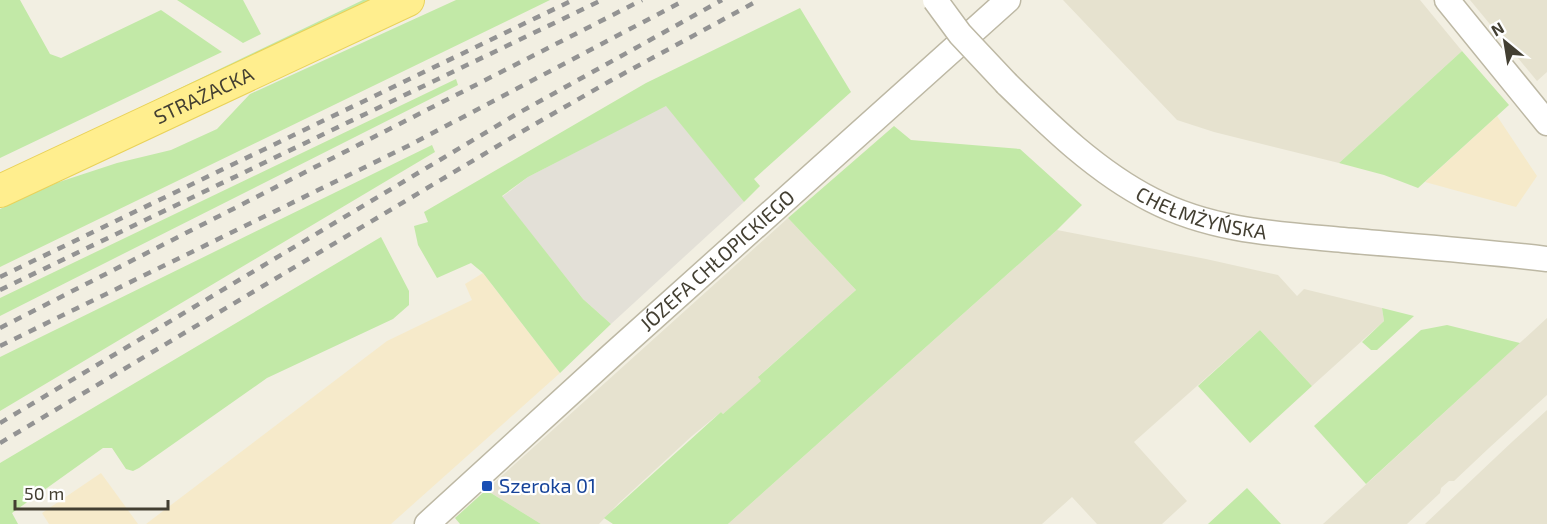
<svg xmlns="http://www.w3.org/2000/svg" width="1547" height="524" font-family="'Exo 2',sans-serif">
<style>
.residential{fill:#e6e2cf}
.commercial{fill:#f6eaca}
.industrial{fill:#e3e0d7}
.green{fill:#c2e9a7}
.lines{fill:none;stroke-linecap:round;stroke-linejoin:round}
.minor-casing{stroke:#bdb8a4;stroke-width:27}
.major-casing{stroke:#e9d259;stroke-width:34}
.minor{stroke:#fff;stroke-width:24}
.major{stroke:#ffee8e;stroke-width:32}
.rail{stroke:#939393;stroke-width:4.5;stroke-dasharray:8 8;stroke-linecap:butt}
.minor-bridge-casing{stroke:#bdb8a4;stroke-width:27;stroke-linecap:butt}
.minor-bridge{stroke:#fff;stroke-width:24}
.transit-dot{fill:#1a4fb4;stroke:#fff;stroke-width:2}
.labels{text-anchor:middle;stroke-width:4.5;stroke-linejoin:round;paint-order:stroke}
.street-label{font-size:20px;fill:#433f32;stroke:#fff}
.transit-label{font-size:20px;fill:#164399;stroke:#fff;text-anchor:start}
</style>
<rect width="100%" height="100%" fill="#f2efe2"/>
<path class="residential" d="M 1063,0 L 1420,0 L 1462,51 L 1339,163 L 1214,132 L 1177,120 Z
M 1470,0 L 1547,0 L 1547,72 L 1537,81 Z
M 788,218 L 856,290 L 759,376 L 762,381 L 740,401 L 723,414 L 721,412 L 692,436 L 619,503 L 599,524 L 541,524 L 486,490 Z
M 1057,230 L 1206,259 L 1278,275 L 1297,296 L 1304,289 L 1382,308 L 1384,321 L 1312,386 L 1260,330 L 1134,442 L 1187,501 L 1162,524 L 1097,524 L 1072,497 L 1042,524 L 728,524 Z
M 1547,318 L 1547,395 L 1489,448 L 1454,481 L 1449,481 L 1441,488 L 1440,493 L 1407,524 L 1323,524 Z
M 1547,410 L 1547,524 L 1425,524 L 1513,441 Z"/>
<path class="commercial" d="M 1497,116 L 1537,176 L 1516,207 L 1425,182 Z
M 483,273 L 560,373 L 391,524 L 146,524 L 387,341 L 472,300 L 465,284 Z
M 101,473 L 138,524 L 49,524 L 42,513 Z"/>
<path class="industrial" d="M 666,105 L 744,202 L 611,324 L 583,299 L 502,197 L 528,177 Z"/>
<path class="green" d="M 0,0 L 20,0 L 50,54 L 61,58 L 161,10 L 222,52 L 0,158 Z
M 177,0 L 243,0 L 261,34 L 243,43 Z
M 363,0 L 377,0 L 0,175 Z
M 456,0 L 550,0 L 0,267 L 0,209 L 56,183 L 117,163 L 171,150 L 217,129 L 250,94 Z
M 800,8 L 851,92 L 754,179 L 760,186 L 744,202 L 666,106 L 528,177 L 502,196 L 583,299 L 611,324 L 560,373 L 483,273 L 471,263 L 437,278 L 418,245 L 414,226 L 428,222 L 424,212 L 646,83 Z
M 1462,51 L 1509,105 L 1418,188 L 1384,175 L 1339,163 Z
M 456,79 L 458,85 L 0,316 L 0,298 Z
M 894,126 L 911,140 L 1020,149 L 1082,205 L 1057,230 L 728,524 L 613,524 L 604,518 L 721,412 L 723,414 L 761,381 L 758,377 L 856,290 L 788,218 Z
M 432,145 L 435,152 L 0,411 L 0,357 Z
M 381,237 L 409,291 L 409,305 L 393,319 L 267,378 L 139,468 L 133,471 L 126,469 L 112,448 L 103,448 L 12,513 L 18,524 L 0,524 L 0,463 Z
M 1382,308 L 1414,316 L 1377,350 L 1371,350 L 1362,342 L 1384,321 Z
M 1447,325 L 1520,343 L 1366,484 L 1314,426 L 1421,330 Z
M 1260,330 L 1312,386 L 1250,443 L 1198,386 Z
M 1247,488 L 1281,524 L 1208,524 Z
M 486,490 L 541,524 L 460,524 L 455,518 Z"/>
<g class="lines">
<defs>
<g id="minor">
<path d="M 1447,0 L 1547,123"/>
<path id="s1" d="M 1007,84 C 1051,127 1097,172 1152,200 C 1212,231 1278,234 1343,240 C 1411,246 1479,251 1547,259"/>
<path id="s2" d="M 427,524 L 612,355 L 1008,0"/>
</g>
<g id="major">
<path id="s3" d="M 0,191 L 408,0"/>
</g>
</defs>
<use href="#minor" class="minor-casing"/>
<use href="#major" class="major-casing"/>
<use href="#minor" class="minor"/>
<use href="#major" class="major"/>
<path class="rail" d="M 0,277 L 573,0
M 0,290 L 602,0
M 0,328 L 642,0
M 0,346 L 408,146 L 685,0
M 0,423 L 515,115 L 722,0
M 0,443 L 516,135 L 610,81 L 759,0"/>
<defs>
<path id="minor-bridge" d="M 935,0 L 960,34 L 1007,84"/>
</defs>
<use href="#minor-bridge" class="minor-bridge-casing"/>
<use href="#minor-bridge" class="minor-bridge"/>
</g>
<rect class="transit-dot" x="481" y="480" width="12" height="12" rx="3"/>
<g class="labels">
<g class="street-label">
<text dy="7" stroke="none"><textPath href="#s3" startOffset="225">STRAŻACKA</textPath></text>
<text dy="7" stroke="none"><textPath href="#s1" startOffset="238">CHEŁMŻYŃSKA</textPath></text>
<text dy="7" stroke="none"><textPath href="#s2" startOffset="392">JÓZEFA CHŁOPICKIEGO</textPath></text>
</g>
<g class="transit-label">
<text x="499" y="493">Szeroka 01</text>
</g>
</g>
<g transform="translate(1505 42) rotate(330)" stroke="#ffffff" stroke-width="4.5" paint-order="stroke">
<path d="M0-4.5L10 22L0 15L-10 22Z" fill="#433f32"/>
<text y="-9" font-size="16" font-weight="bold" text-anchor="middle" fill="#433f32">N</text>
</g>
<path d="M15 500v9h153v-9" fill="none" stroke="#433f32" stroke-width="3"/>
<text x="24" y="500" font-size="18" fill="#433f32" stroke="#ffffff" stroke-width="4.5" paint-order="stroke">50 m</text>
</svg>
